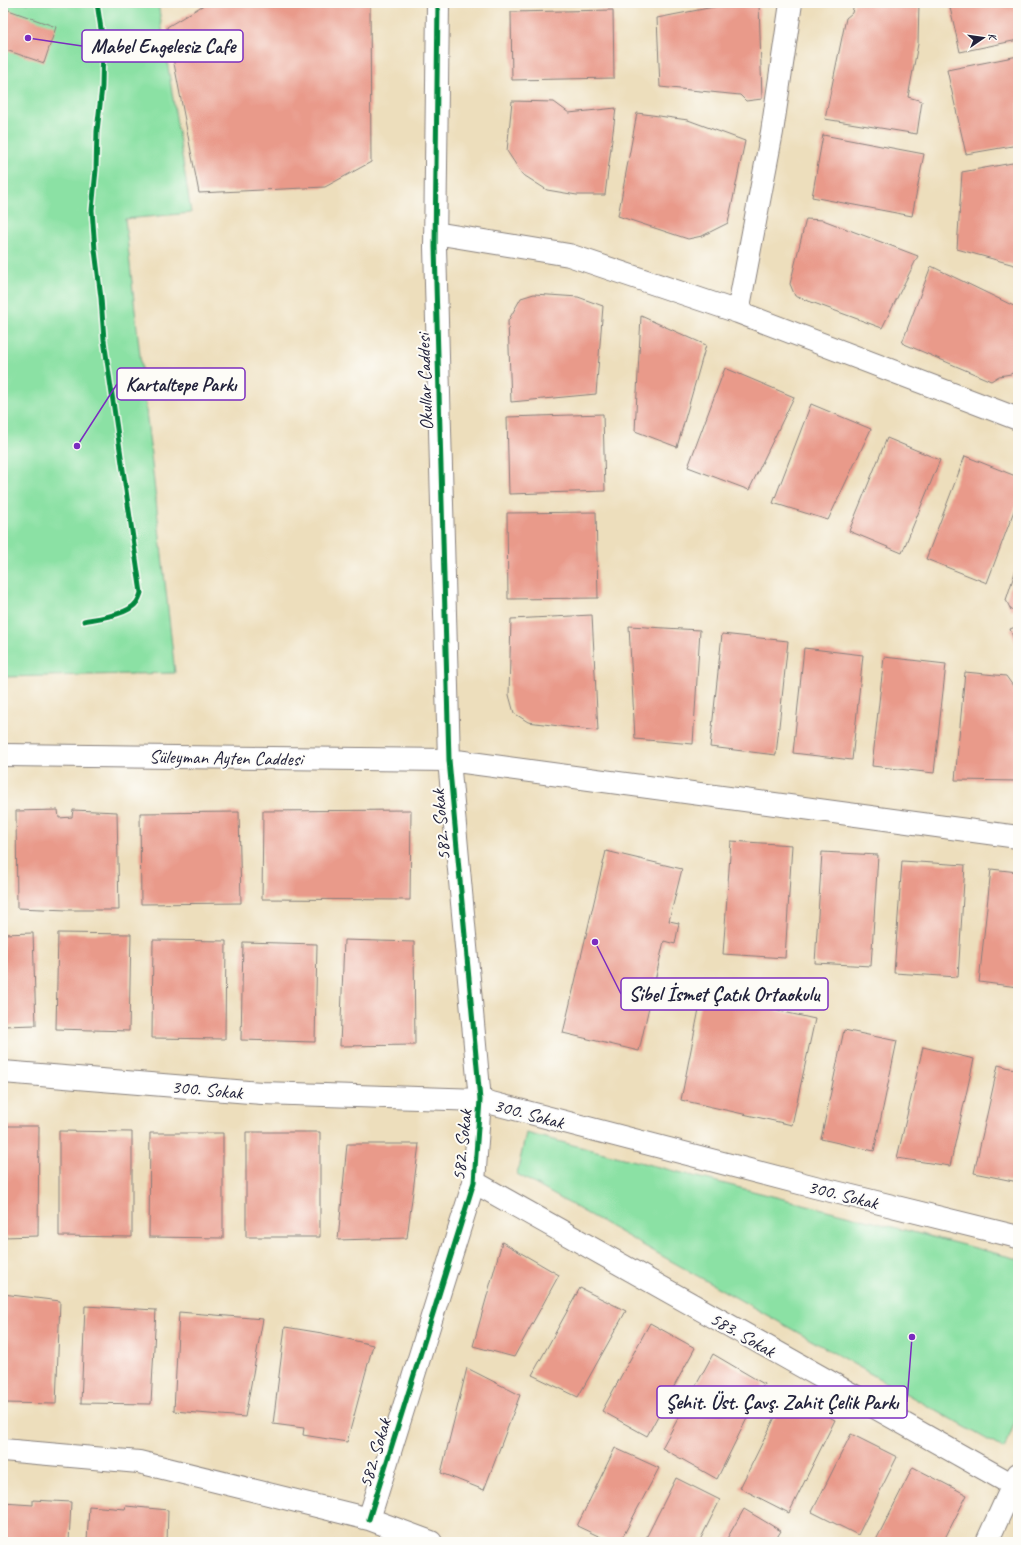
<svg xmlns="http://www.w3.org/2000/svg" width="1021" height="1545" font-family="Caveat,sans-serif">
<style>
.green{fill:#8be1a4;stroke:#568270}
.building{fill:#e99a8a}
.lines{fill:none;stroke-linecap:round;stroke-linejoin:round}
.minor-casing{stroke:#88807c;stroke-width:24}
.minor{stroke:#fff;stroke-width:22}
.cycleway-casing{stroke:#fdfcf7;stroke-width:8}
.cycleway{stroke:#00873e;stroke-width:5}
.labels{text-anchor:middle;stroke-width:4;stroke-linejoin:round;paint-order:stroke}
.street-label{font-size:19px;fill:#22223b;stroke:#fdfcf7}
.leader{fill:none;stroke:#7b2cbf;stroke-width:1.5}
.callout-dot{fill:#7b2cbf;stroke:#fdfcf7;stroke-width:1.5}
.callout{fill:#fdfcf7;stroke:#7b2cbf;stroke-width:1.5}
.callout-label{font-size:20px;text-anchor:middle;font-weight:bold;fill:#22223b}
</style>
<rect width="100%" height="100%" fill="#fdfcf7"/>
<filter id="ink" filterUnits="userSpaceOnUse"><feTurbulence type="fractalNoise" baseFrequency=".025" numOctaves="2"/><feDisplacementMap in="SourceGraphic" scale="8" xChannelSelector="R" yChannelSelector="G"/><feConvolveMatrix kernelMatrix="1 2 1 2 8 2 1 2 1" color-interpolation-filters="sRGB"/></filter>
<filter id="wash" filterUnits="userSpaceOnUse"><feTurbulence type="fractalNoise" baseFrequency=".012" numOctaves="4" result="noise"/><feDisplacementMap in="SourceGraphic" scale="16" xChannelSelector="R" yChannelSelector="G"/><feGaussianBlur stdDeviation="0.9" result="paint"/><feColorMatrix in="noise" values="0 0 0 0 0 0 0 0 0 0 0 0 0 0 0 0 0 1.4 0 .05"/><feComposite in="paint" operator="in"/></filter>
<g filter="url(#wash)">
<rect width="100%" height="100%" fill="#eddebc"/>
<path class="green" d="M 3,3 L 158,3 L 191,213 L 125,219 L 175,673 L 3,677 Z
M 526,1133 L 1018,1259 L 1018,1415 L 1004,1449 L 517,1174 Z"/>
<g id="blocks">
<path class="building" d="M 207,3 L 370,3 L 371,162 L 325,187 L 199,193 L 167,27 Z
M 734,3 L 759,3 L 762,99 L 746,101 L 740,95 L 660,87 L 657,18 Z
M 854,3 L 919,3 L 918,44 L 908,97 L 922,101 L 917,134 L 825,119 L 846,18 L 852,13 Z
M 949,3 L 1018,3 L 1018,40 L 960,52 Z
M 3,8 L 56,27 L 44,63 L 3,49 Z
M 613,10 L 614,78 L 512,80 L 511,12 Z
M 1018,56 L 1018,145 L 966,154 L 947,70 Z
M 512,101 L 554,102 L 569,113 L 616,108 L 605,195 L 577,195 L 547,190 L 522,174 L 507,151 Z
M 637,113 L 688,120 L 745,141 L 728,223 L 702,236 L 688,239 L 618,216 Z
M 823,135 L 924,154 L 912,216 L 812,197 Z
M 1018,162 L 1018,266 L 957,249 L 962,172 Z
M 806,219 L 823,220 L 918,256 L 882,328 L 795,296 L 790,284 Z
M 931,266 L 1018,308 L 1018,368 L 1011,374 L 999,376 L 991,381 L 902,343 Z
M 534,294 L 578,297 L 603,306 L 596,394 L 511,402 L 508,321 L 521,298 Z
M 641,316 L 706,345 L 677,447 L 635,431 Z
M 725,368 L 794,397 L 749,490 L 688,467 Z
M 811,404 L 871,429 L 828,520 L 773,503 Z
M 603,414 L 605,491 L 509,494 L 507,417 Z
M 887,438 L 940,460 L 902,553 L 849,531 Z
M 965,456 L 1018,477 L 1018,500 L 987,583 L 926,559 Z
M 596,512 L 598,598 L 508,599 L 507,513 Z
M 1018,563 L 1018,607 L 1011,610 L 1006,600 Z
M 592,615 L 598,731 L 528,722 L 514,713 L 509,695 L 511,619 Z
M 629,626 L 700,630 L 693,744 L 635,739 Z
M 1018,626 L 1018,649 L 1010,629 Z
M 722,634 L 788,641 L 776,755 L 710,747 Z
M 804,648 L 863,655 L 852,760 L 793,753 Z
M 884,657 L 946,664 L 934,773 L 872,766 Z
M 965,672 L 1006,676 L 1018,693 L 1018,781 L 955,780 Z
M 58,810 L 59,818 L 72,817 L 73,810 L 117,812 L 119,910 L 68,910 L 17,908 L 16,811 Z
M 411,810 L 410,900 L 262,899 L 263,811 Z
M 239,812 L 241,903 L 141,904 L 140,813 Z
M 731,841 L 792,845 L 785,958 L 723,954 Z
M 606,851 L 682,869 L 669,921 L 679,923 L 675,944 L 664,941 L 639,1051 L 563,1033 Z
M 822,852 L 878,855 L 871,966 L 815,963 Z
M 902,861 L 965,865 L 958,977 L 894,973 Z
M 991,869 L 1018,872 L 1018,987 L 979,982 Z
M 33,933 L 36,1025 L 3,1026 L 3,934 Z
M 58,933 L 131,934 L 129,1031 L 56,1029 Z
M 153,940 L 226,941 L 225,1039 L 152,1038 Z
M 344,940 L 414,942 L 415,1045 L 340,1046 Z
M 243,942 L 317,944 L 315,1042 L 241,1040 Z
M 702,994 L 815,1019 L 792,1125 L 681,1100 Z
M 844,1030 L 897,1041 L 874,1151 L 821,1139 Z
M 923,1047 L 974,1059 L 950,1166 L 897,1158 Z
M 998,1065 L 1018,1070 L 1018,1182 L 974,1173 Z
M 3,1126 L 39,1126 L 38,1236 L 3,1237 Z
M 59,1131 L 132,1132 L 132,1237 L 59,1236 Z
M 246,1132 L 320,1132 L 320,1237 L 246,1237 Z
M 150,1133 L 223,1133 L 223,1238 L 149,1237 Z
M 347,1144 L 419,1144 L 407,1238 L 338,1240 Z
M 502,1242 L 559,1275 L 514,1357 L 473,1346 Z
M 580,1288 L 626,1311 L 578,1397 L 532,1375 Z
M 3,1294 L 60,1301 L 56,1404 L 3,1403 Z
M 85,1306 L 156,1310 L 151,1404 L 81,1403 Z
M 179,1312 L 263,1319 L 245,1417 L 174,1411 Z
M 650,1323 L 695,1348 L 647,1436 L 602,1411 Z
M 285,1327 L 322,1333 L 373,1345 L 347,1442 L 303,1435 L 304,1428 L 273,1424 Z
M 713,1354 L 764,1384 L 717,1479 L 662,1448 Z
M 467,1368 L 520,1395 L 484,1490 L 441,1473 Z
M 786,1395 L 835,1420 L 789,1513 L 740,1488 Z
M 851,1434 L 897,1457 L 858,1535 L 812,1512 Z
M 615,1448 L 659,1468 L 620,1542 L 611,1542 L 577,1526 Z
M 913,1467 L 967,1495 L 943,1542 L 875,1542 Z
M 676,1478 L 720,1500 L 699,1542 L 644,1542 Z
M 33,1500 L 71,1502 L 69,1542 L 3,1542 L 3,1503 L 33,1505 Z
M 89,1506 L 125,1509 L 126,1506 L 168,1510 L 167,1542 L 87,1542 Z
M 744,1509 L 781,1531 L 774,1542 L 725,1542 Z"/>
</g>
</g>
<g filter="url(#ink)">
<use href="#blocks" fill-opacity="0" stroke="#88807c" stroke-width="1"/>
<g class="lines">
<defs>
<path id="minor" d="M 435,233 L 569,255 L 738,312 L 1018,419
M 738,312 L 772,132 L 791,3
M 3,755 L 449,760 L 1018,837
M 3,1072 L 262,1093 L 480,1100 L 815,1187 L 1018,1237
M 474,1182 L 1013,1485
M 3,1450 L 139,1462 L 369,1519 L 431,1542
M 369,1519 L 474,1182 L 480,1100 L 449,760 L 435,247 L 438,3
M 987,1542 L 1018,1474"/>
</defs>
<use href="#minor" class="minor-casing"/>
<use href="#minor" class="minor"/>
<defs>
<path id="cycleway" d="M 84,621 C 99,618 128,615 137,602 C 139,599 140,596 141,593 L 104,340 L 101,298 L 95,250 L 92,210 L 96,170 L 97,131 L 102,87 L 103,42 L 97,3
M 369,1519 L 474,1182 L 480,1100 L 449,760 L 435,247 L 438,3"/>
</defs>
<use href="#cycleway" class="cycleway-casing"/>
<use href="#cycleway" class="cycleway"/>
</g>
</g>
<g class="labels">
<g class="street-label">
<text transform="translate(424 382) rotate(-92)" y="7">Okullar Caddesi</text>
<text transform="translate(226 757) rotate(1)" y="7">Süleyman Ayten Caddesi</text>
<text transform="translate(440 825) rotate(-95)" y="7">582. Sokak</text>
<text transform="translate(207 1089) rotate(5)" y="7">300. Sokak</text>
<text transform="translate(529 1113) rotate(15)" y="7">300. Sokak</text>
<text transform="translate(461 1145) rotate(-84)" y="7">582. Sokak</text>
<text transform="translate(843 1194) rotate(14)" y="7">300. Sokak</text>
<text transform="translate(743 1334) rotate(30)" y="7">583. Sokak</text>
<text transform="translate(374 1453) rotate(-73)" y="7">582. Sokak</text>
</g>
</g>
<path class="leader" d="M28 38L82 46M77 446L117 384M595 942L621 994M912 1337L907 1402"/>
<g class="callout-dot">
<circle cx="28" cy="38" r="4"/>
<circle cx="77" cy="446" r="4"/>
<circle cx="595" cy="942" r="4"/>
<circle cx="912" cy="1337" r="4"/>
</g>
<g class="callout">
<rect x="82" y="30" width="161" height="32" rx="4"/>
<rect x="117" y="368" width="128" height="32" rx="4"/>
<rect x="621" y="978" width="207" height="32" rx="4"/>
<rect x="657" y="1386" width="250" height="32" rx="4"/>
</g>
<g class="callout-label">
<text x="163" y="53">Mabel Engelesiz Cafe</text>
<text x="181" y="391">Kartaltepe Parkı</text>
<text x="724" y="1001">Sibel İsmet Çatık Ortaokulu</text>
<text x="782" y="1409">Şehit. Üst. Çavş. Zahit Çelik Parkı</text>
</g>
<rect width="1021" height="1545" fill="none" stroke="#fdfcf7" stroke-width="16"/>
<g transform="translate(983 38) rotate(77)" stroke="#fdfcf7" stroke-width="3" paint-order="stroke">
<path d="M0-3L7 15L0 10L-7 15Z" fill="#22223b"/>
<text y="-6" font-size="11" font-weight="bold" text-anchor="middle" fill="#22223b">K</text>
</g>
</svg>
